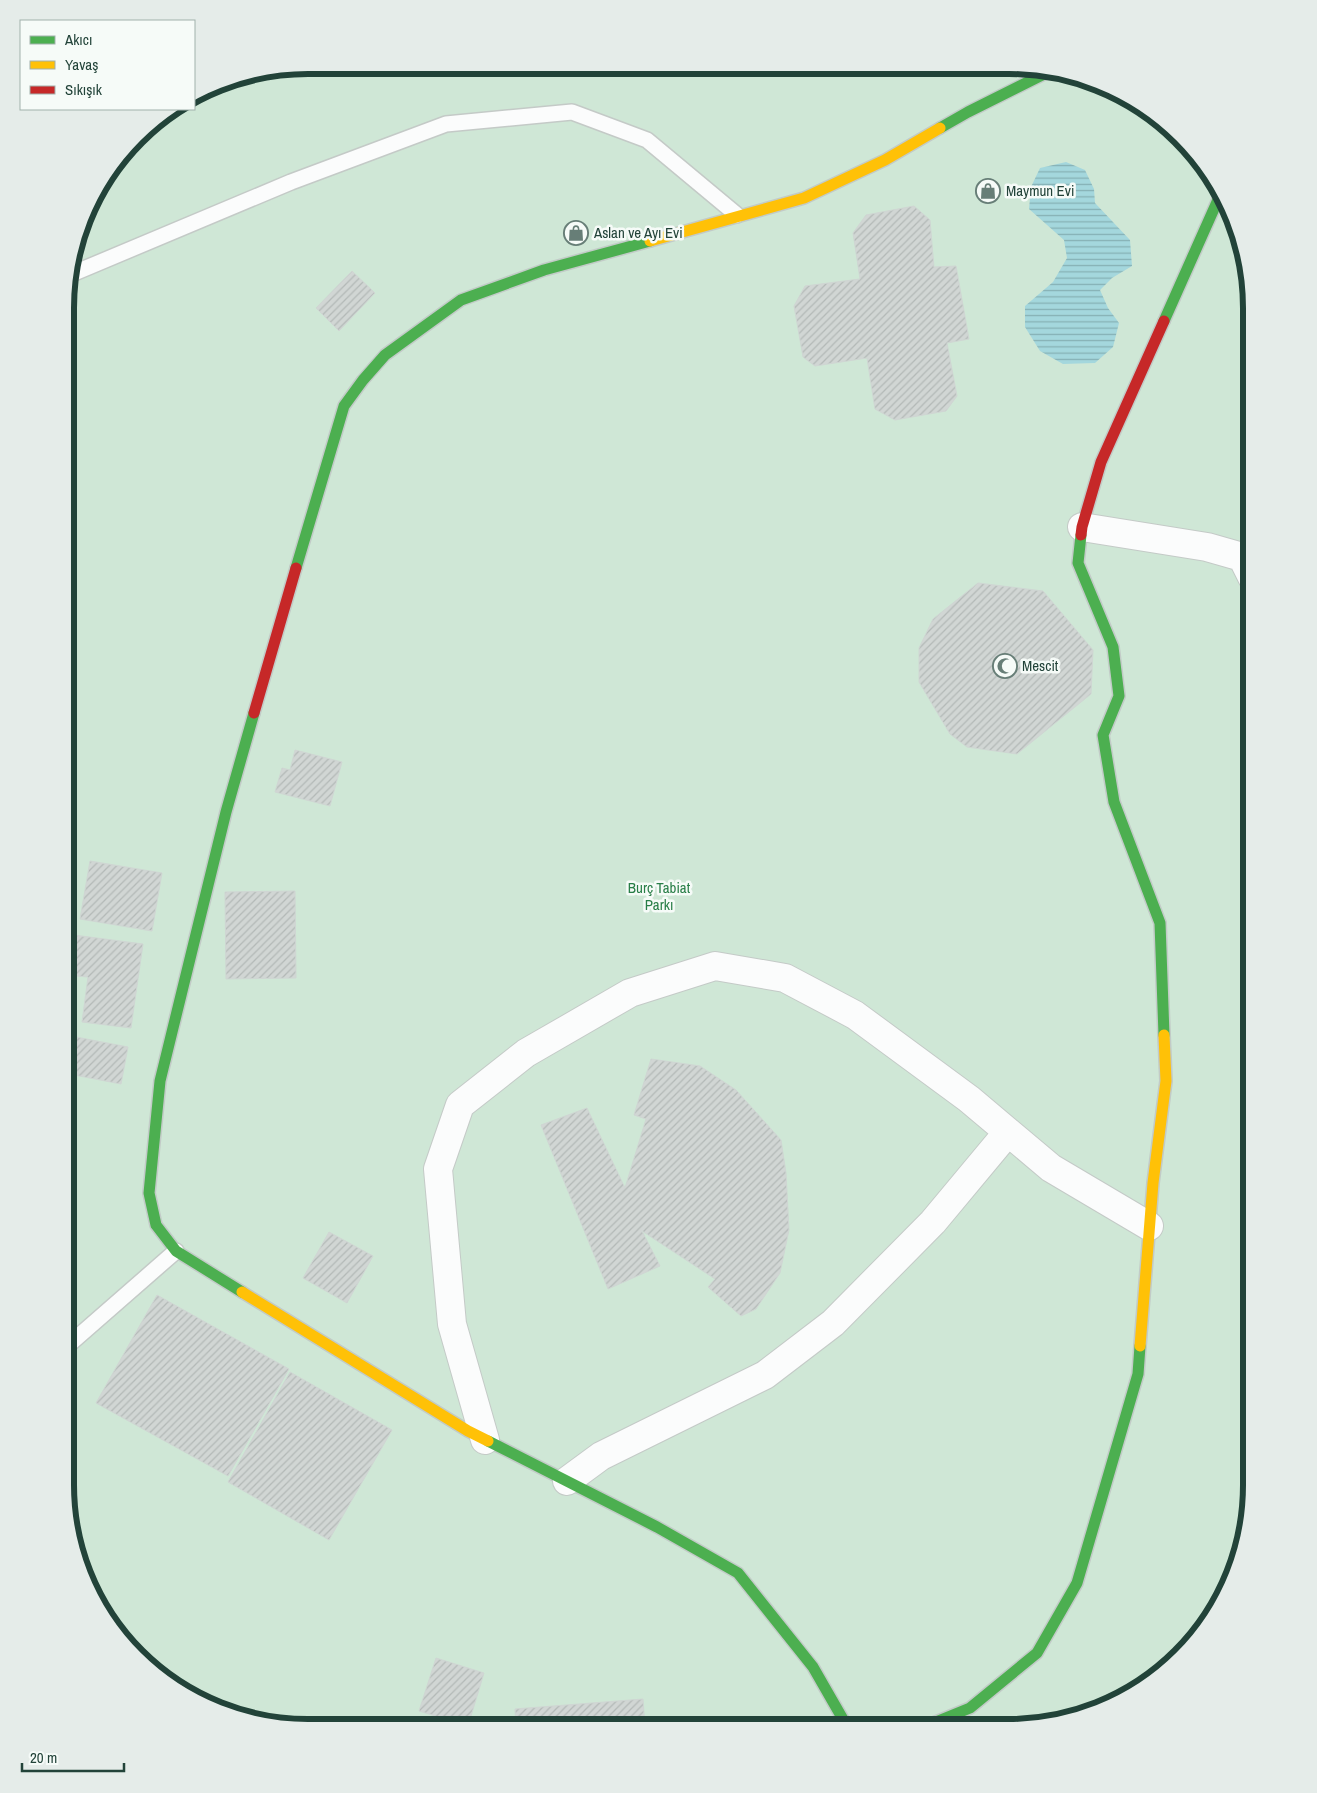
<svg xmlns="http://www.w3.org/2000/svg" width="1317" height="1793" font-family="'Archivo Narrow',sans-serif">
<style>
.green{fill:#cfe7d6}
.water{fill:url(#water-rules)}
.building{fill:url(#building-hatch);stroke:#cfd6d3}
.lines{fill:none;stroke-linecap:round;stroke-linejoin:round}
.lane-casing{stroke:#c4cac7;stroke-width:18}
.street-casing{stroke:#c4cac7;stroke-width:30}
.fast-casing{stroke:#c2cbc7;stroke-width:14}
.slow-casing{stroke:#c2cbc7;stroke-width:14}
.jam-casing{stroke:#c2cbc7;stroke-width:14}
.lane{stroke:#fbfcfc;stroke-width:15}
.street{stroke:#fbfcfc;stroke-width:28}
.fast{stroke:#4caf50;stroke-width:11}
.slow{stroke:#ffc107;stroke-width:11}
.jam{stroke:#c62828;stroke-width:11}
.labels{text-anchor:middle;stroke-width:5;stroke-linejoin:round;paint-order:stroke}
.poi-label{font-size:15px;fill:#224339;stroke:#f6fbf8;text-anchor:start}
.park-label{font-size:15px;fill:#287e47;stroke:#f6fbf8}
.rim{fill:none;stroke:#224339;stroke-width:6}
</style>
<defs>
<pattern id="water-rules" width="6" height="5" patternUnits="userSpaceOnUse" patternTransform="scale(1.25)"><rect width="6" height="5" fill="#a4d7dd"/><path d="M0 2.5h6" fill="none" stroke="#85b0b4"/></pattern>
<pattern id="building-hatch" width="6" height="6" patternUnits="userSpaceOnUse" patternTransform="scale(1.25)"><rect width="6" height="6" fill="#d1d6d4"/><path d="M-1 1l2-2M0 6l6-6M5 7l2-2" fill="none" stroke="#b3b9b7"/></pattern>
</defs>
<rect width="100%" height="100%" fill="#e7edea"/>
<path class="green" d="M 308,65 L 1041,67 L 1102,83 L 1157,115 L 1227,200 L 1252,307 L 1251,1501 L 1239,1564 L 1211,1620 L 1170,1668 L 1117,1703 L 1010,1728 L 276,1726 L 229,1715 L 173,1687 L 125,1646 L 90,1593 L 65,1486 L 67,276 L 97,187 L 148,125 L 176,109 L 194,109 L 194,99 L 229,78 Z"/>
<path class="water" d="M 1066,162 L 1085,170 L 1094,189 L 1095,203 L 1130,240 L 1132,266 L 1112,278 L 1100,290 L 1108,308 L 1119,323 L 1113,347 L 1095,363 L 1063,364 L 1040,351 L 1025,327 L 1025,306 L 1053,282 L 1067,258 L 1064,240 L 1029,209 L 1031,187 L 1040,168 Z"/>
<path class="building" d="M 914,206 L 930,220 L 934,267 L 956,266 L 969,339 L 947,343 L 957,396 L 946,411 L 895,420 L 875,409 L 867,358 L 815,366 L 803,357 L 794,306 L 805,286 L 860,279 L 853,233 L 866,215 Z
M 352,271 L 375,293 L 339,331 L 316,308 Z
M 978,583 L 1043,591 L 1093,650 L 1091,694 L 1017,754 L 967,747 L 950,734 L 919,682 L 919,648 L 933,619 Z
M 295,750 L 342,762 L 330,806 L 275,792 L 282,768 L 290,770 Z
M 90,861 L 162,873 L 152,931 L 80,919 Z
M 295,891 L 296,978 L 226,979 L 225,892 Z
M 66,934 L 143,944 L 131,1028 L 82,1022 L 88,977 L 66,975 Z
M 76,1037 L 128,1047 L 121,1084 L 69,1074 Z
M 651,1059 L 700,1066 L 736,1090 L 781,1140 L 786,1173 L 789,1230 L 780,1273 L 756,1309 L 741,1316 L 708,1287 L 715,1279 L 642,1231 L 660,1266 L 608,1289 L 541,1125 L 587,1108 L 625,1188 L 646,1119 L 634,1115 Z
M 329,1232 L 373,1256 L 347,1303 L 303,1278 Z
M 157,1295 L 289,1369 L 228,1476 L 96,1403 Z
M 290,1372 L 392,1430 L 329,1540 L 228,1482 Z
M 436,1658 L 484,1673 L 468,1726 L 419,1711 Z
M 643,1699 L 645,1727 L 516,1727 L 515,1709 Z"/>
<g class="lines">
<defs>
<path id="lane" d="M 67,276 L 291,182 L 446,124 L 572,112 L 647,140 L 737,215
M 65,1348 L 176,1251"/>
<path id="street" d="M 1082,527 L 1207,547 L 1242,557 L 1252,577
M 485,1440 L 452,1324 L 438,1169 L 460,1105 L 526,1053 L 630,993 L 715,966 L 785,978 L 855,1015 L 969,1099 L 1051,1168 L 1149,1226
M 567,1481 L 601,1456 L 765,1375 L 833,1323 L 933,1222 L 1008,1132"/>
<path id="fast" d="M 940,128 L 968,112 L 1052,70
M 1164,321 L 1221,193
M 1081,535 L 1078,563 L 1113,647 L 1119,696 L 1103,735 L 1114,802 L 1160,923 L 1164,1035
M 296,568 L 344,406 L 363,380 L 385,355 L 461,300 L 544,270 L 650,241
M 242,1292 L 176,1251 L 156,1225 L 149,1193 L 160,1081 L 226,812 L 254,713
M 488,1441 L 657,1527 L 738,1573 L 813,1667 L 848,1728
M 921,1728 L 970,1708 L 1037,1653 L 1077,1583 L 1138,1374 L 1140,1346"/>
<path id="slow" d="M 650,241 L 804,198 L 885,160 L 940,128
M 242,1292 L 468,1431 L 488,1441
M 1140,1346 L 1153,1183 L 1166,1081 L 1164,1035"/>
<path id="jam" d="M 1081,535 L 1082,527 L 1101,462 L 1164,321
M 254,713 L 296,568"/>
</defs>
<use href="#lane" class="lane-casing"/>
<use href="#street" class="street-casing"/>
<use href="#fast" class="fast-casing"/>
<use href="#slow" class="slow-casing"/>
<use href="#jam" class="jam-casing"/>
<use href="#lane" class="lane"/>
<use href="#street" class="street"/>
<use href="#fast" class="fast"/>
<use href="#slow" class="slow"/>
<use href="#jam" class="jam"/>
</g>
<defs>
<symbol id="shop-ring" viewBox="-11 -11 22 22"><circle r="9.5" fill="#f6fbf8" stroke="#677e77" stroke-width="1.5"/><path d="M-5-2.5h2.3a2.7 3.5 0 0 1 5.4 0H5L5.5 6h-11ZM-1.5-2.5h3a1.5 2.3 0 0 0-3 0Z" fill="#677e77"/></symbol>
<symbol id="mosque-ring" viewBox="-11 -11 22 22"><circle r="9.5" fill="#f6fbf8" stroke="#677e77" stroke-width="1.5"/><path d="M3.5-4.9A6 6 0 1 0 3.5 4.9A5 5 0 1 1 3.5-4.9Z" fill="#677e77"/></symbol>
</defs>
<g fill-rule="evenodd">
<use href="#shop-ring" x="974" y="177" width="28" height="28"/>
<use href="#shop-ring" x="562" y="219" width="28" height="28"/>
<use href="#mosque-ring" x="991" y="652" width="28" height="28"/>
</g>
<g class="labels">
<g class="poi-label">
<text x="1006" y="196">Maymun Evi</text>
<text x="594" y="238">Aslan ve Ayı Evi</text>
<text x="1022" y="671">Mescit</text>
</g>
<g class="park-label">
<text x="659" y="893">Burç Tabiat<tspan x="659" dy="17">Parkı</tspan></text>
</g>
</g>
<path d="M0 0H1317V1793H0ZM308 74H1009A234 234 0 0 1 1243 308V1485A234 234 0 0 1 1009 1719H308A234 234 0 0 1 74 1485V308A234 234 0 0 1 308 74Z" fill="#e5ece9" fill-rule="evenodd"/>
<path class="rim" d="M308 74H1009A234 234 0 0 1 1243 308V1485A234 234 0 0 1 1009 1719H308A234 234 0 0 1 74 1485V308A234 234 0 0 1 308 74Z"/>
<rect x="20" y="20" width="175" height="90" fill="#f6fbf8" stroke="#a1b1ac"/>
<rect x="30" y="36" width="25" height="8" fill="#4caf50" stroke="#a1b1ac"/>
<text x="65" y="45" font-size="15" fill="#224339">Akıcı</text>
<rect x="30" y="61" width="25" height="8" fill="#ffc107" stroke="#a1b1ac"/>
<text x="65" y="70" font-size="15" fill="#224339">Yavaş</text>
<rect x="30" y="86" width="25" height="8" fill="#c62828" stroke="#a1b1ac"/>
<text x="65" y="95" font-size="15" fill="#224339">Sıkışık</text>
<path d="M22 1763v8h102v-8" fill="none" stroke="#224339" stroke-width="2.5"/>
<text x="30" y="1763" font-size="15" fill="#224339" stroke="#f6fbf8" stroke-width="4" paint-order="stroke">20 m</text>
</svg>
